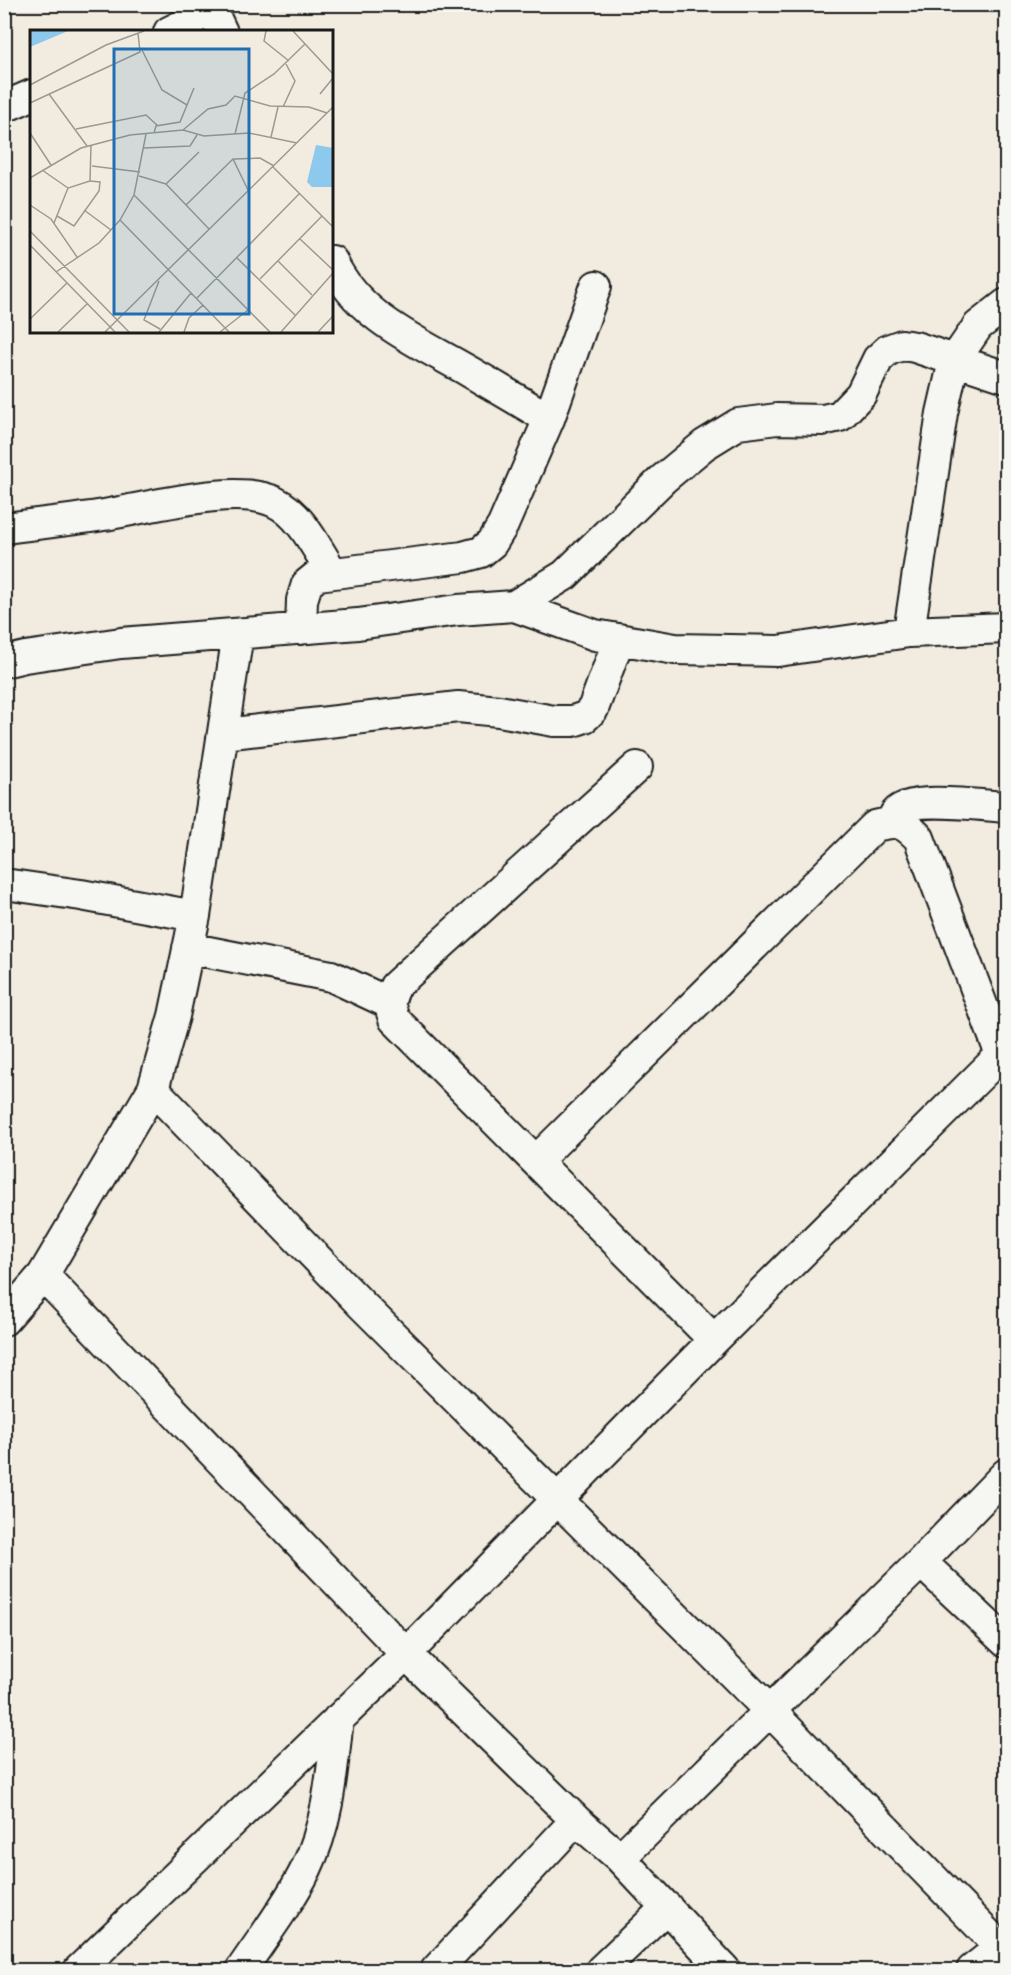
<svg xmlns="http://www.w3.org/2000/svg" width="1011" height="1975" font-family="Pangolin,sans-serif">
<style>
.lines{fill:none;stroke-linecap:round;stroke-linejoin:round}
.minor-casing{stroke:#1c1c1c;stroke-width:34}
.minor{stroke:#f6f6f2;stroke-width:30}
.inset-road{fill:none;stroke:#9c9991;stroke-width:1.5}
.view{fill:#1f6fb2;fill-opacity:0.15;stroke:#1f6fb2;stroke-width:3}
.inset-edge{fill:none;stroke:#1c1c1c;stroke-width:3}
</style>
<rect width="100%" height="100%" fill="#f1ecdf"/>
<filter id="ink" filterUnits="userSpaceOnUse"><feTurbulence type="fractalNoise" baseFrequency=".0167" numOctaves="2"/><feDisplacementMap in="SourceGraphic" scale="12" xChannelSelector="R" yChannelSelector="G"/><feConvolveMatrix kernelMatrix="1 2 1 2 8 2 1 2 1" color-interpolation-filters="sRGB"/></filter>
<g filter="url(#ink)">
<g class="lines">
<defs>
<path id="minor" d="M 209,4 L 222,32
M 169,32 L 193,20 L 206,4
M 4,107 L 32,95
M 332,261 C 358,318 419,342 470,372 C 496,387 523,403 549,419
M 4,528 C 38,524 71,520 104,515 C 148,508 236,483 275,502 C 302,515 316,548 332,572
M 514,606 L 565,575 L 663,479 L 704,445 L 738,424 L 777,419 L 823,420 L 840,416 L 861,394 L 878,359 L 888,350 L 902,345 L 915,347 L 1006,377
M 301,629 L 302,600 L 307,584 L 318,575 L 463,557 L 481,552 L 492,543 L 503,525 L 549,419 L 596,286
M 909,632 L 942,413 L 954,361 L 978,326 L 1006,304
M 4,662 L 25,657 L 121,643 L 358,624 L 458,610 L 514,606 L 595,635 L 675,649 L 778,651 L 909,632 L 1006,628
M 224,734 L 458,707 L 499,711 L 554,721 L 573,721 L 585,717 L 593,709 L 619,639
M 637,767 L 395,986 L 389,1003 L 394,1019 L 714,1340
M 892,822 C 893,819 894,815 896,813 C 909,795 984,806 1006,807
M 4,884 L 81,895 L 195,916
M 188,948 L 331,976 L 389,1003
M 153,1089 L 362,1305 L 770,1711 L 1006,1953
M 537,1160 L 875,826 C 898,820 903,822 919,838 L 1001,1055
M 43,1275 L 406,1654 L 576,1820 L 620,1858 L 725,1970
M 4,1320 L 43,1275 L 153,1089 L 174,1016 L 195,916 L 238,634
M 921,1562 L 1006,1642
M 620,1858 L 921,1562 L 1006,1474
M 79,1970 L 406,1654 L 714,1340 L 1006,1050
M 241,1970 C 262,1939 290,1902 306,1869 C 329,1822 332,1770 338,1719
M 436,1970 L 576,1820
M 601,1970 L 667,1907
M 972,1970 L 1001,1947"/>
</defs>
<use href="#minor" class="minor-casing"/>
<use href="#minor" class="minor"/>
</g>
</g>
<g transform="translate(30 30)">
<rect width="303" height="303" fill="#f1ecdf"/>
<path d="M 0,1 L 38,1 L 0,17 ZM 286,115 L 303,118 L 303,157 L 282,157 L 277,152 Z" fill="#8dc8ed"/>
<path class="inset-road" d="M 236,1 L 234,11 L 259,31M 263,1 L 303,44M 112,20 L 132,60 L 157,75M 0,55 L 76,15 L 114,1M 19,64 L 57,116M 290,64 L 303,48M 0,73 L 110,22 L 108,3M 253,77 L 265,51 L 256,34M 46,99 L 116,85 L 128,96M 153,100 L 178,79 L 196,75 L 205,66 L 240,76 L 279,77 L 297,83M 0,103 L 21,135M 124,103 L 126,96 L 150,92 L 164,58M 205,104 L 215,63 L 244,44 L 275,14M 241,107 L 248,77M 114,118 L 160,116 L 167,105M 169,122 L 136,154 L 179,199M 204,129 L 230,128 L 244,136M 62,136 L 110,142M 243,137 L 303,197M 12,140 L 38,158M 109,146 L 136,154M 0,148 L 51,118 L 100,105 L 153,100 L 174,106 L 219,103 L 267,113M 104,165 L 240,302M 0,175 L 21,189 L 47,227M 156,175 L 203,129 L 218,160M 54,180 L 81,200M 27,186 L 44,196 L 69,161 L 70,152 L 60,151M 90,190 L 199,302M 24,193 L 38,158 L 60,151 L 61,115M 0,201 L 99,302M 270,209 L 303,240M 0,215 L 85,302M 207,228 L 265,285M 248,231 L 282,265M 26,242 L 69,213 L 90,190 L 104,165 L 116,104M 230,249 L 292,186M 129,251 L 114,290 L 130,299M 167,268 L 269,164M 0,289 L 37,253M 28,302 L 57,274M 75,302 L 303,77M 129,302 L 161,263M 154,302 L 159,288 L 173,275M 190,302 L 218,280M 251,302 L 303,243M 288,302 L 303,286"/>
<path class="view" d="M 84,19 L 219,19 L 219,284 L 84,284 Z"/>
<rect width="303" height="303" class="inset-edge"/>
</g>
<rect width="1011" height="1975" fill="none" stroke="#f6f6f2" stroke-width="24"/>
<rect x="12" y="12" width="987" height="1951" fill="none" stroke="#1c1c1c" stroke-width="2" filter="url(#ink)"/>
</svg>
